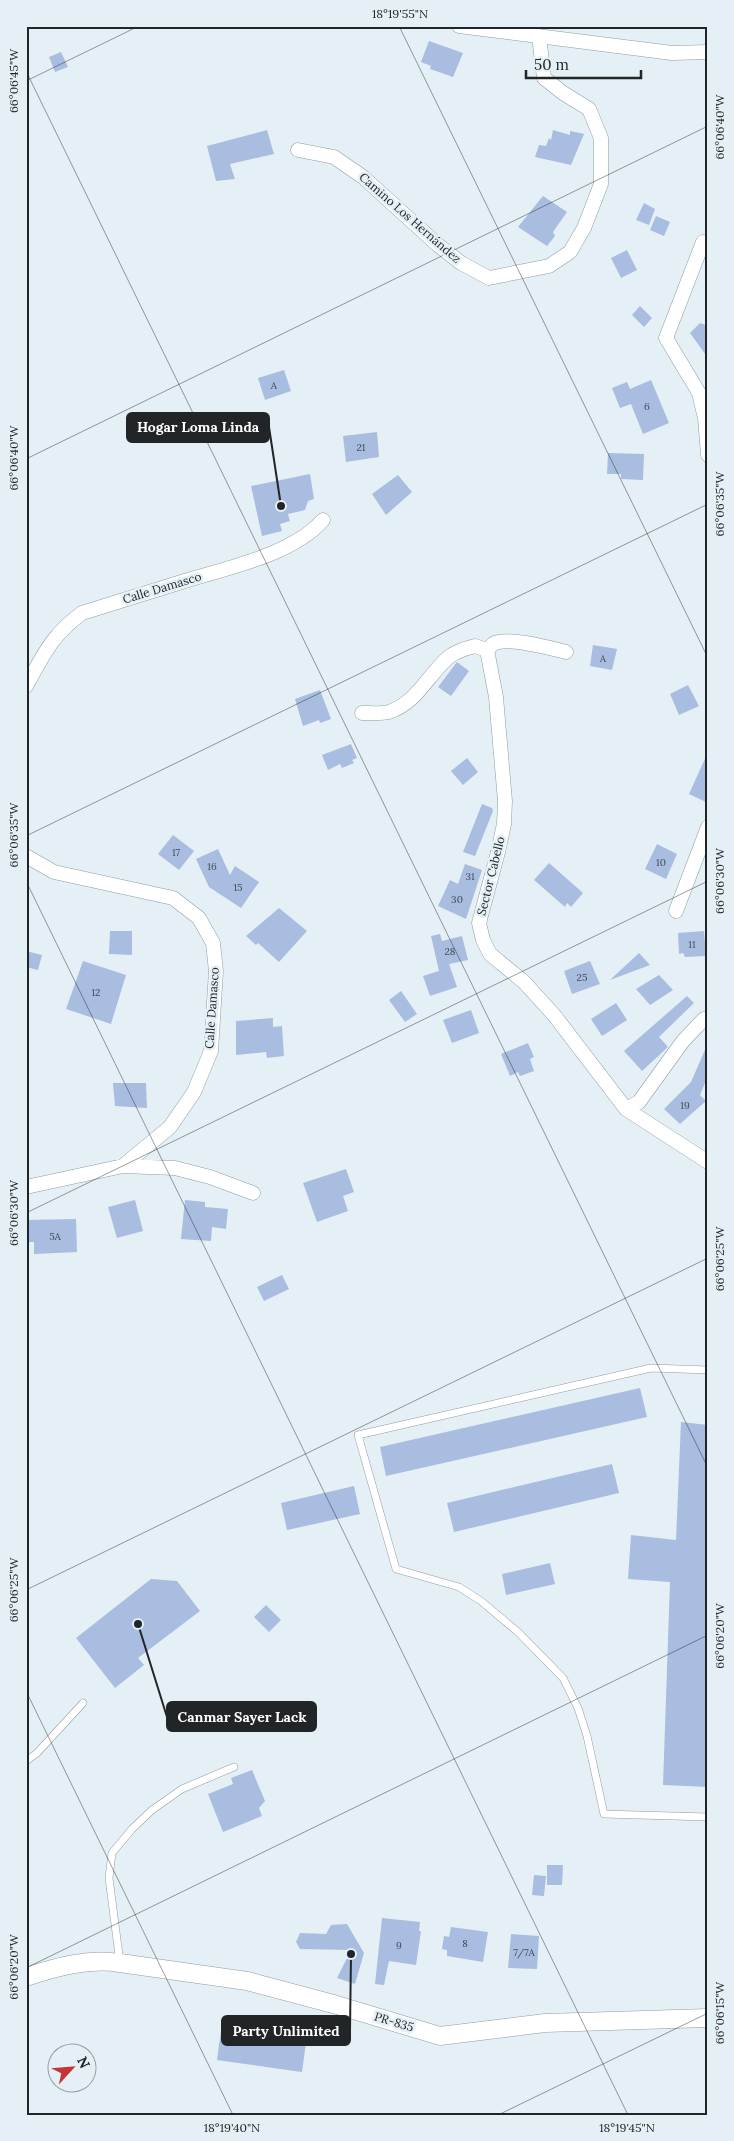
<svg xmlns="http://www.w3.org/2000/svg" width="734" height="2141" font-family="Lora,serif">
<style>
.building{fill:#a8bddf}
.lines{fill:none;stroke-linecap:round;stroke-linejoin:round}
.service-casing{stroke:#919ca1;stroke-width:8}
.minor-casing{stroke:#919ca1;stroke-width:15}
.tertiary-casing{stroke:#919ca1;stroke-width:19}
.service{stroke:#fff;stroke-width:7}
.minor{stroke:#fff;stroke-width:14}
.tertiary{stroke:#fff;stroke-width:18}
.ticks{fill:none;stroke:#212527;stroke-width:1;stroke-opacity:0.45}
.labels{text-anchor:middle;stroke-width:5;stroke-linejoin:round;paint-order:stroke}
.number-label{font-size:10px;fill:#434b55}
.street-label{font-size:12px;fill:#212527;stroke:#e4f0f5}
.leader{fill:none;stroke:#212527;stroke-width:2}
.callout-dot{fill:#212527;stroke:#e4f0f5;stroke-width:2}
.callout{fill:#212527;stroke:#212527;stroke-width:2}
.callout-label{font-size:14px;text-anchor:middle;font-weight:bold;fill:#fff}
.neatline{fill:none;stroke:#212527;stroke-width:2}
.ticks-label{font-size:12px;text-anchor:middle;fill:#212527}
</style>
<rect width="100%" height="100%" fill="#e4f0f5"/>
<path class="building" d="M 429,41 L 463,53 L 453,77 L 430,69 L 431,66 L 421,62 Z
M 61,52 L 68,67 L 55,72 L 49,57 Z
M 267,130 L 274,154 L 230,164 L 235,179 L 216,181 L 207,146 Z
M 553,130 L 570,135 L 570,131 L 584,134 L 571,165 L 535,157 L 539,145 L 546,146 L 549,138 L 551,140 Z
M 543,196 L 567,212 L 553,232 L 555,236 L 547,246 L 518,227 Z
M 644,203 L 655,209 L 649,225 L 636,220 Z
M 656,216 L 670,222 L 664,236 L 650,230 Z
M 627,250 L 637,270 L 621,278 L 611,258 Z
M 640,306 L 652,318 L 644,327 L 632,315 Z
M 700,323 L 708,326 L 708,358 L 690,333 Z
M 284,370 L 291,391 L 265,400 L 258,378 Z
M 651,380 L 669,423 L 643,434 L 631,404 L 620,408 L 612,388 L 627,382 L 630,389 Z
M 377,432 L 379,457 L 346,462 L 343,436 Z
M 608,453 L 644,454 L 643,480 L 621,479 L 621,474 L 607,474 Z
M 310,474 L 314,499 L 308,501 L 305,510 L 288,514 L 290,521 L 280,524 L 282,531 L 262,536 L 251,486 Z
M 398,475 L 412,492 L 386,515 L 372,494 Z
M 593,645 L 617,649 L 612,670 L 590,666 Z
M 457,662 L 469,671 L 451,696 L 438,687 Z
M 688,685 L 699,706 L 679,715 L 670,694 Z
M 320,690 L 331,719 L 320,723 L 319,720 L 303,726 L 295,699 Z
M 351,744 L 357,758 L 352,760 L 354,763 L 342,768 L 340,764 L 328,770 L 322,755 Z
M 708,752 L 708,803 L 689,794 Z
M 467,758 L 478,772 L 463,785 L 451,771 Z
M 482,804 L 492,808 L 493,811 L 475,856 L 463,852 Z
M 173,835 L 194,851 L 179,870 L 158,854 Z
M 657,844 L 677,854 L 666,879 L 645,869 Z
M 218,849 L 230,875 L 235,866 L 259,882 L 241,908 L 209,887 L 196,859 Z
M 549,863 L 583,893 L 571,907 L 567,903 L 565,907 L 534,880 Z
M 465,864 L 482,870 L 466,919 L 438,906 L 450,880 L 458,884 Z
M 279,908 L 307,931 L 279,962 L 258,943 L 256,945 L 246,936 Z
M 110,931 L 132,931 L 132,955 L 109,954 Z
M 704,931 L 706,956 L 685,957 L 683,953 L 679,954 L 678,933 Z
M 440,934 L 442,941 L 462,936 L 468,960 L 449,964 L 457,987 L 430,996 L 423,976 L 439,971 L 431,936 Z
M 26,951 L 42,955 L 38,970 L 26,967 Z
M 639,953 L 650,965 L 610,980 Z
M 83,961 L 126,975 L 111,1024 L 66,1009 Z
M 590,961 L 600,984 L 572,994 L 564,971 Z
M 659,975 L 673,990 L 650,1005 L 636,989 Z
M 401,991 L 417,1014 L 405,1022 L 389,1000 Z
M 687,996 L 694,1003 L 659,1037 L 668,1047 L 642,1071 L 624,1051 Z
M 616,1003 L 627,1020 L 602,1036 L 591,1019 Z
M 471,1010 L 479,1033 L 452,1043 L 443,1020 Z
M 273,1018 L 273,1027 L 282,1026 L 284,1056 L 267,1058 L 266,1052 L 236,1055 L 236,1021 Z
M 528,1043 L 534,1057 L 530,1059 L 534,1071 L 520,1076 L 518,1072 L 510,1076 L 501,1054 Z
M 708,1043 L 708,1076 L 700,1095 L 706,1101 L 680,1124 L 664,1109 L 691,1082 Z
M 113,1083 L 146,1083 L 147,1108 L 115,1106 Z
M 346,1169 L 354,1192 L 343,1196 L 348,1211 L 317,1222 L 303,1183 Z
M 135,1200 L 143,1231 L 117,1238 L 108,1207 Z
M 185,1200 L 205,1202 L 205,1207 L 228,1209 L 226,1229 L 212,1227 L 211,1241 L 181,1239 Z
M 76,1219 L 77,1252 L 34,1254 L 34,1242 L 26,1242 L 26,1220 Z
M 282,1275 L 289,1289 L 264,1301 L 257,1287 Z
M 640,1388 L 647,1417 L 386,1476 L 380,1447 Z
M 681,1422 L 708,1425 L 708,1787 L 663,1785 L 670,1582 L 628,1579 L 631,1535 L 676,1540 Z
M 612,1464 L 619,1493 L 454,1532 L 447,1503 Z
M 354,1486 L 360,1514 L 287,1530 L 281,1503 Z
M 550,1563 L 555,1584 L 506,1595 L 502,1574 Z
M 151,1579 L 177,1581 L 200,1611 L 138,1658 L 144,1665 L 115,1688 L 76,1638 Z
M 266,1605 L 281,1620 L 269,1632 L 254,1617 Z
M 252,1770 L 265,1801 L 259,1808 L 262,1816 L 223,1832 L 208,1794 L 233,1784 L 231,1778 Z
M 547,1865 L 563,1865 L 562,1885 L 547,1885 Z
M 534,1875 L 546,1876 L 544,1896 L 532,1895 Z
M 382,1918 L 420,1922 L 419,1931 L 421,1931 L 416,1965 L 389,1961 L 384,1985 L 375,1984 Z
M 347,1924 L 364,1953 L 355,1984 L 337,1978 L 351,1950 L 300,1949 L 296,1942 L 300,1933 L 326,1934 L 331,1925 Z
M 451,1927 L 488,1932 L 483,1962 L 447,1956 L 447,1950 L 442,1949 L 444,1936 L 449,1937 Z
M 511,1934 L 539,1936 L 537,1969 L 508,1968 Z
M 223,2016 L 308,2028 L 302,2072 L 217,2060 Z"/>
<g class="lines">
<defs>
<path id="service" d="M 708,1370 L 651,1368 L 358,1435 L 396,1569 L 459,1587 L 481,1601 L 519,1633 L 563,1678 L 578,1708 L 587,1736 L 604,1814 L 708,1817
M 26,1761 L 37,1753 L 83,1703
M 120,1963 L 109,1878 L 112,1853 L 132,1829 L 152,1810 L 182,1789 L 234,1767"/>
<path id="minor" d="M 459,26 L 672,53 L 708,52
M 298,150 L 334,157 L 363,177 L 438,245 L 461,263 L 489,278 L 549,266 L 570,252 L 584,228 L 601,184 L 601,138 L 589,109 L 563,93 L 544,78 L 539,36
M 703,242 L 666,338 L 699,393 L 705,418 L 708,455
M 566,652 C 550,648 506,636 493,644 C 491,646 489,648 487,650 L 496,697 L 505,801 L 504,824 L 498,852 L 479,923 L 483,940 L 490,954 L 524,982 L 554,1015 L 626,1109 L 708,1162
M 26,686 C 44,654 52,635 82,613 C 118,602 153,591 188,580 C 231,567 293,554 323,520
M 362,713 C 370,713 381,714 389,712 C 418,702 428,674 450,656 C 457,651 467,648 475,646 L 487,650
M 26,856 L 54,872 L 173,898 L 199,918 L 213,943 L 216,971 L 211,1051 L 194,1092 L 170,1127 L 123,1166 L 26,1187
M 676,911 L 708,827
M 626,1109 L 639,1102 L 683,1041 L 704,1019
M 123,1166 L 175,1168 L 210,1177 L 253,1193"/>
<path id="tertiary" d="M 26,1977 C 56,1967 88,1958 120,1963 L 247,1981 L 337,2005 L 440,2036 L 545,2023 L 708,2018"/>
</defs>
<use href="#service" class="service-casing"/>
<use href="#minor" class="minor-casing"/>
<use href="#tertiary" class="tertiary-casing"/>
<use href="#service" class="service"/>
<use href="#minor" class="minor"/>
<use href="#tertiary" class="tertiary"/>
</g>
<path class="ticks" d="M 399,26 L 708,658M 26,71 L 708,1468M 26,81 L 139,26M 26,459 L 708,126M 26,836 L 708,504M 26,881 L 628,2115M 26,1213 L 708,881M 26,1590 L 708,1258M 26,1691 L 233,2115M 26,1968 L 708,1635M 498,2115 L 708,2013"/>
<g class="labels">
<g class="number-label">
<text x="274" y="389">A</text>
<text x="647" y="410">6</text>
<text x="361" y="451">21</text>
<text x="603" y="662">A</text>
<text x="176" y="856">17</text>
<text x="661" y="866">10</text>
<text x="212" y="870">16</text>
<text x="470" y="880">31</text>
<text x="238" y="891">15</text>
<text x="457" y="903">30</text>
<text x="692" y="948">11</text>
<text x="450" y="955">28</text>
<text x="582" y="981">25</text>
<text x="96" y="996">12</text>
<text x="685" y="1109">19</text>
<text x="55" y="1240">5A</text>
<text x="465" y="1947">8</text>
<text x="399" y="1949">9</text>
<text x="524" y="1956">7/7A</text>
</g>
<g class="street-label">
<text transform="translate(410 218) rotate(41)" y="4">Camino Los Hernández</text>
<text transform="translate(162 588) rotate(-17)" y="4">Calle Damasco</text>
<text transform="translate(491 876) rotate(-76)" y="4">Sector Cabello</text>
<text transform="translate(212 1008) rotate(-86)" y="4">Calle Damasco</text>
<text transform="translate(394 2022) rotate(17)" y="4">PR-835</text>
</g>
</g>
<path class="leader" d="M281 506L269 427M138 1624L167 1717M351 1954L350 2031"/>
<g class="callout-dot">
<circle cx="281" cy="506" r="5"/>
<circle cx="138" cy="1624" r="5"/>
<circle cx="351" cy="1954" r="5"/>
</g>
<g class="callout">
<rect x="127" y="413" width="142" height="29" rx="5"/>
<rect x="167" y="1702" width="149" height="29" rx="5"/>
<rect x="222" y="2016" width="128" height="29" rx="5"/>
</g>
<g class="callout-label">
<text x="198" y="432">Hogar Loma Linda</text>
<text x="242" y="1722">Canmar Sayer Lack</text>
<text x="286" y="2036">Party Unlimited</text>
</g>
<rect width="734" height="2141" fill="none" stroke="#e4f0f5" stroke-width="55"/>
<g transform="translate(72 2068) rotate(64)"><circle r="24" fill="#e4f0f5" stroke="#969fa3"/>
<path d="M0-4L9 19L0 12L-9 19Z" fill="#c53538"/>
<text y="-8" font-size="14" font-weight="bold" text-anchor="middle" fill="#212527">N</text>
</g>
<path d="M526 70v8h115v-8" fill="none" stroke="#212527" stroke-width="2.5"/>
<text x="534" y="70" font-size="15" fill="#212527" stroke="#e4f0f5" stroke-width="4" paint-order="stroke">50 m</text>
<rect x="28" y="28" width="678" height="2086" class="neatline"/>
<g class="ticks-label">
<text x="400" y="18">18°19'55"N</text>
<text transform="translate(14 81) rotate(-90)" y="4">66°06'45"W</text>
<text transform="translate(720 127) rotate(-90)" y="4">66°06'40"W</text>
<text transform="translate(14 458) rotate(-90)" y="4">66°06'40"W</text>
<text transform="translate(720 504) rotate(-90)" y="4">66°06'35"W</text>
<text transform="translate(14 835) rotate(-90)" y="4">66°06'35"W</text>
<text transform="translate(720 881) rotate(-90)" y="4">66°06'30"W</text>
<text transform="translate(14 1213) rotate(-90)" y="4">66°06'30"W</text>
<text transform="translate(720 1259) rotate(-90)" y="4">66°06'25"W</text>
<text transform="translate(14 1590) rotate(-90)" y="4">66°06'25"W</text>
<text transform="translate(720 1636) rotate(-90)" y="4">66°06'20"W</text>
<text transform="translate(14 1967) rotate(-90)" y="4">66°06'20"W</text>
<text transform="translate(720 2013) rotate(-90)" y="4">66°06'15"W</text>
<text x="232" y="2132">18°19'40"N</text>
<text x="627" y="2132">18°19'45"N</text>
</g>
</svg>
